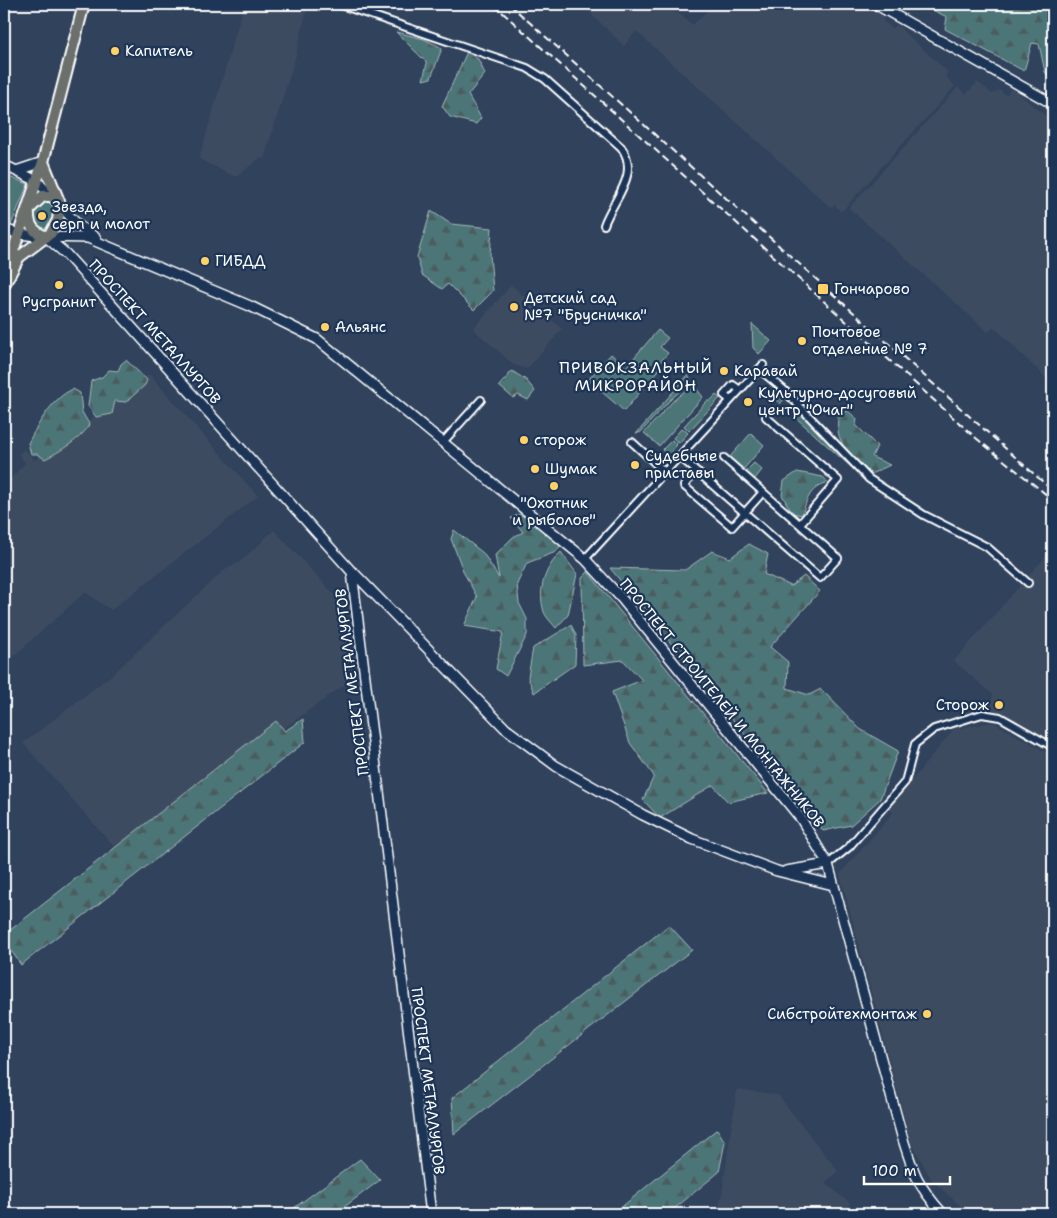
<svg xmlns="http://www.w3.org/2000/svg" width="1057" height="1218" font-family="'Shantell Sans',sans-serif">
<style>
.built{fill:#3e4c60}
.grass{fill:#4c7477;stroke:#a6babb}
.forest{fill:url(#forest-firs);stroke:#a6babb}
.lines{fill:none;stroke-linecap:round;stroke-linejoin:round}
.minor-casing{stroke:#fff;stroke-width:10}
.tertiary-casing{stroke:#fff;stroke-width:12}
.secondary-casing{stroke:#fff;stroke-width:12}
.primary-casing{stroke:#fff;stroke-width:14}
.minor{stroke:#1d3557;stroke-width:6}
.tertiary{stroke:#1d3557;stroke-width:9}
.secondary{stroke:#1d3557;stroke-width:9}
.primary{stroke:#6c706d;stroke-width:10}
.rail{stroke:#fff;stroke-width:2;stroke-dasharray:8 4;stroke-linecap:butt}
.poi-dot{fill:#ffd166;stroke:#1d3557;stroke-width:2}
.labels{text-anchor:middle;stroke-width:4.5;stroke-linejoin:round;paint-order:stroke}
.poi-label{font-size:15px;fill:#fff;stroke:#1d3557;text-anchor:start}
.street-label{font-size:15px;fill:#fff;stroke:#1d3557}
.neighbourhood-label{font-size:16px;letter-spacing:1px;fill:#fff;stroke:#1d3557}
</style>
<defs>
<pattern id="forest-firs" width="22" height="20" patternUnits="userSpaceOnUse" patternTransform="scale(1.25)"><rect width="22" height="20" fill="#4c7477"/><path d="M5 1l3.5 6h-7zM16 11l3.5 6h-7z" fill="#4c5c5d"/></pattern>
</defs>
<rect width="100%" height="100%" fill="#30425c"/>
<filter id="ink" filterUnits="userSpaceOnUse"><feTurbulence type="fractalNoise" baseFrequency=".02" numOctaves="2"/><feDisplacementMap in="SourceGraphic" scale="10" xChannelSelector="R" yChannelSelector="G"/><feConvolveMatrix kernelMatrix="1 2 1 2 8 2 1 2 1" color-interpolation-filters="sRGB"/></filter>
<g filter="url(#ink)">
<path class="built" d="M 244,4 L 308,5 L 296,55 L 264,159 L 260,158 L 236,177 L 199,159 Z
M 581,4 L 668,5 L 693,25 L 714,4 L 863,4 L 884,17 L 883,21 L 893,29 L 896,25 L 901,29 L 948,72 L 945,76 L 955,86 L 841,212 L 835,205 L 830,207 L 636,31 L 624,46 Z
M 978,82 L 992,94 L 1000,90 L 1006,95 L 1012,88 L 1053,122 L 1053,385 L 994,327 L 988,332 L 849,208 L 958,87 L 966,94 Z
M 511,285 L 562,329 L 527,369 L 514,365 L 473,329 Z
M 149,374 L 258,496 L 111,610 L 85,592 L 4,665 L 4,486 L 25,463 L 19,454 L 24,449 L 35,460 L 75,432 Z
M 274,530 L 344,605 L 358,675 L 116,849 L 23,743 L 114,673 L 223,571 L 240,562 Z
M 1053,548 L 1053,741 L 989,707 L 993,695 L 954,661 Z
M 993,722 L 1053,756 L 1053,1214 L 969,1214 L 932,1180 L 911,1142 L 840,874 L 893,813 L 889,808 L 954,729 Z
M 737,1089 L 778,1095 L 838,1171 L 825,1183 L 850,1203 L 847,1214 L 825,1214 L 805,1209 L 802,1214 L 717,1214 L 722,1194 Z"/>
<path class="grass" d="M 4,175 L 28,184 L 11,225 L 4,222 Z
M 46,199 L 53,202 L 57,211 L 49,229 L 45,232 L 39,230 L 34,219 L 36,208 Z
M 752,324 L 771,341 L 759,354 L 753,348 Z
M 658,330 L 668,338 L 660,347 L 668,353 L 656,367 L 659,370 L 624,411 L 588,380 L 611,354 L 626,367 Z
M 688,375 L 691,381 L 669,401 L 641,432 L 636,434 Z
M 693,384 L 703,397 L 659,446 L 644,433 L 673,401 Z
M 774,388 L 785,398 L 780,404 L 769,394 Z
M 716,395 L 720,398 L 689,431 L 684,426 L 707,401 L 710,401 Z
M 801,412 L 851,464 L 851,467 L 795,417 Z
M 682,428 L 688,433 L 679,443 L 673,438 Z
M 751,433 L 764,445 L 743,470 L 729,458 Z
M 672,440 L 677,445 L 668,455 L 662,450 Z
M 754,463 L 762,470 L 754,480 L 745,472 Z"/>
<path class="forest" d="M 920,4 L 1053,4 L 1053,83 L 1045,72 L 1039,44 L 1032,43 L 1024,71 L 945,29 L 947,17 Z
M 396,32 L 424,39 L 442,48 L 431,78 L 423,80 L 427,63 Z
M 467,52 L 478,59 L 485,74 L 468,95 L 481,118 L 476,124 L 450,117 L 442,106 Z
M 431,211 L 451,224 L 492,228 L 490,255 L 493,291 L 474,310 L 448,284 L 442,289 L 422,275 L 417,257 Z
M 126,360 L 147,380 L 145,385 L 126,402 L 115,401 L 112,414 L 96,417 L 88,406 L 91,381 L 102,377 L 109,370 L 118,371 L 121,364 Z
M 512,371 L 526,380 L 535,391 L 528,400 L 518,395 L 513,398 L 499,386 Z
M 73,389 L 80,393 L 82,412 L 89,424 C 85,437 57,453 45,459 L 37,454 L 31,454 L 28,443 C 39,423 52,398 73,389 Z
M 848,411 L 857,419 L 856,425 L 877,446 L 872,457 L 890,465 L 871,474 C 851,456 832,442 839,413 Z
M 797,472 L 823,477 L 828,482 C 811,488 807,497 802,515 L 792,513 L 782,495 L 784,481 Z
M 520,514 L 561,544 L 556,552 L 527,563 L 517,584 L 519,603 L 527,619 L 527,635 L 506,676 L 496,669 L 503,632 L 464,626 L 477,597 L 464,573 L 451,539 L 454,530 L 483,553 L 499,578 L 495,555 L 513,537 L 523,532 L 511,518 Z
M 749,544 L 768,554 L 764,574 L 791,586 L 804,576 L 820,591 L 770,647 L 788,662 L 787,688 L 809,695 L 821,689 L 860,729 L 898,751 L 880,799 L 851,825 L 823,831 L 610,568 L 685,570 L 712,551 L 730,558 Z
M 561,552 L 577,574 L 568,615 L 556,628 C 552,623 546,617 544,612 C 537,589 545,568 561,552 Z
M 588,572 L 768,793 L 728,802 L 713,785 L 660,818 L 643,800 L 654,776 L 630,743 L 612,692 L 642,680 L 623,660 L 583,665 L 582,578 Z
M 571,625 L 576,635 L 575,664 L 534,693 L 528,677 L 533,648 Z
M 303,719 L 305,742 L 21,965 L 4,940 L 4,935 L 276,721 L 285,731 Z
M 669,925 L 692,950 L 454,1134 L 452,1098 Z
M 717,1129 L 725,1142 L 719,1172 L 668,1214 L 613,1214 Z
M 360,1159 L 380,1180 L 335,1214 L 286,1214 Z"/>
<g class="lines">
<defs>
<path id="minor" d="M 338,4 L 527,68 L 545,79 L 621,147 C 641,174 613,199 604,225
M 759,369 L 783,389 L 869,479 L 924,515 L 987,547 L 1028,583
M 730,400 L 724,395 L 733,385 L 740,390
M 766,417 L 838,480 L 800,524
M 444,441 L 481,400
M 632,442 L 665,472
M 679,456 L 820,578 L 838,558 L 724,458
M 696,471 L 684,486 L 732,527 L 763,492
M 585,559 L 763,365
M 828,864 L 849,847 L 905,782 L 915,744 L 934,729 L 982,714 L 1000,717 L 1053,747"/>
<path id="tertiary" d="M 4,165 L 37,181 L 78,225 L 96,238
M 16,171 L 43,162
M 4,229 L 19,234 L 46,237 L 88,238 L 250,306 L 317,339 L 585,559 L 622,599 L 801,819 L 828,864 L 902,1136 C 913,1172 917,1185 943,1214
M 46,237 L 66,254 L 352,572 L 431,1214
M 4,243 L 8,250 L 8,262
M 353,572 L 505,728 L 556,766 L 643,815 L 692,839 L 777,871 L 833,885
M 786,871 L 828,864"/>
<path id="secondary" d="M 875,4 L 1053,104"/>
<path id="primary" d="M 46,237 C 32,231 28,225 29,209 L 43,196 L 51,196 L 59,201
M 4,278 L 43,162 L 84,4
M 4,285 L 19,257 L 51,233 L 58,220 L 60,204 L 43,162"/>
</defs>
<use href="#minor" class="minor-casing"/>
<use href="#tertiary" class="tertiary-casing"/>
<use href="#secondary" class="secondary-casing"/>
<use href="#primary" class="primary-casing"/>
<use href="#minor" class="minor"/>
<use href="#tertiary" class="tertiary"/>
<use href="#secondary" class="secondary"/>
<use href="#primary" class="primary"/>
<path class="rail" d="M 493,4 L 976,438 L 1053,500
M 509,4 L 1053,491"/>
</g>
</g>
<g class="poi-dot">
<circle cx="115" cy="51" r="5"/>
<circle cx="42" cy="216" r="5"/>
<circle cx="205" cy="261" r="5"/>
<circle cx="59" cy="285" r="5"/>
<rect x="817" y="283" width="12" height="12" rx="2.5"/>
<circle cx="514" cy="307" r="5"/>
<circle cx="325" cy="327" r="5"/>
<circle cx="802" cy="341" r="5"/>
<circle cx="724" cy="371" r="5"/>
<circle cx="748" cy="402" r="5"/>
<circle cx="524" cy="440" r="5"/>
<circle cx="635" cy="465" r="5"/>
<circle cx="535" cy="469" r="5"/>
<circle cx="554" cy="486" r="5"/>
<circle cx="999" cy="705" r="5"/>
<circle cx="927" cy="1014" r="5"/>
</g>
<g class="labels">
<g class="poi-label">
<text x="125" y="56">Капитель</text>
<text x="52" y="212">Звезда,<tspan x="52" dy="17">серп и молот</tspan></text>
<text x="215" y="266">ГИБДД</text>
<text x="834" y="294">Гончарово</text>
<text x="524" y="303">Детский сад<tspan x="524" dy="17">№7 "Брусничка"</tspan></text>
<text x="59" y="307" text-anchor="middle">Русгранит</text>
<text x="335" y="332">Альянс</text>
<text x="812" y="337">Почтовое<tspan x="812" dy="17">отделение № 7</tspan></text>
<text x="734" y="376">Каравай</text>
<text x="758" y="398">Культурно-досуговый<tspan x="758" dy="17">центр "Очаг"</tspan></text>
<text x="534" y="445">сторож</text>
<text x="645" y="461">Судебные<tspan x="645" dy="17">приставы</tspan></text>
<text x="545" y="474">Шумак</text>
<text x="554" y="508" text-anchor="middle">"Охотник<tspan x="554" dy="17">и рыболов"</tspan></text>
<text x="989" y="710" text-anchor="end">Сторож</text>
<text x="917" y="1019" text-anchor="end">Сибстройтехмонтаж</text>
</g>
<g class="street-label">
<text transform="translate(155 332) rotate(48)" y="5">ПРОСПЕКТ МЕТАЛЛУРГОВ</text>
<text transform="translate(352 682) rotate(-97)" y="5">ПРОСПЕКТ МЕТАЛЛУРГОВ</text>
<text transform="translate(722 703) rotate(51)" y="5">ПРОСПЕКТ СТРОИТЕЛЕЙ И МОНТАЖНИКОВ</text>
<text transform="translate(428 1081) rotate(83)" y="5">ПРОСПЕКТ МЕТАЛЛУРГОВ</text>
</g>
<g class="neighbourhood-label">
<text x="636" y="373">ПРИВОКЗАЛЬНЫЙ<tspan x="636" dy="18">МИКРОРАЙОН</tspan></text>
</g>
</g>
<rect width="1057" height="1218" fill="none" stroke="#1d3557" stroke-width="20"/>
<rect x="10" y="10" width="1037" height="1198" fill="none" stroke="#fff" stroke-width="2" filter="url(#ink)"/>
<path d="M864 1176v8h86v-8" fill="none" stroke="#ffffff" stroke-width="2.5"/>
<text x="872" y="1176" font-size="15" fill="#ffffff" stroke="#1d3557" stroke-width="4" paint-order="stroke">100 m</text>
</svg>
